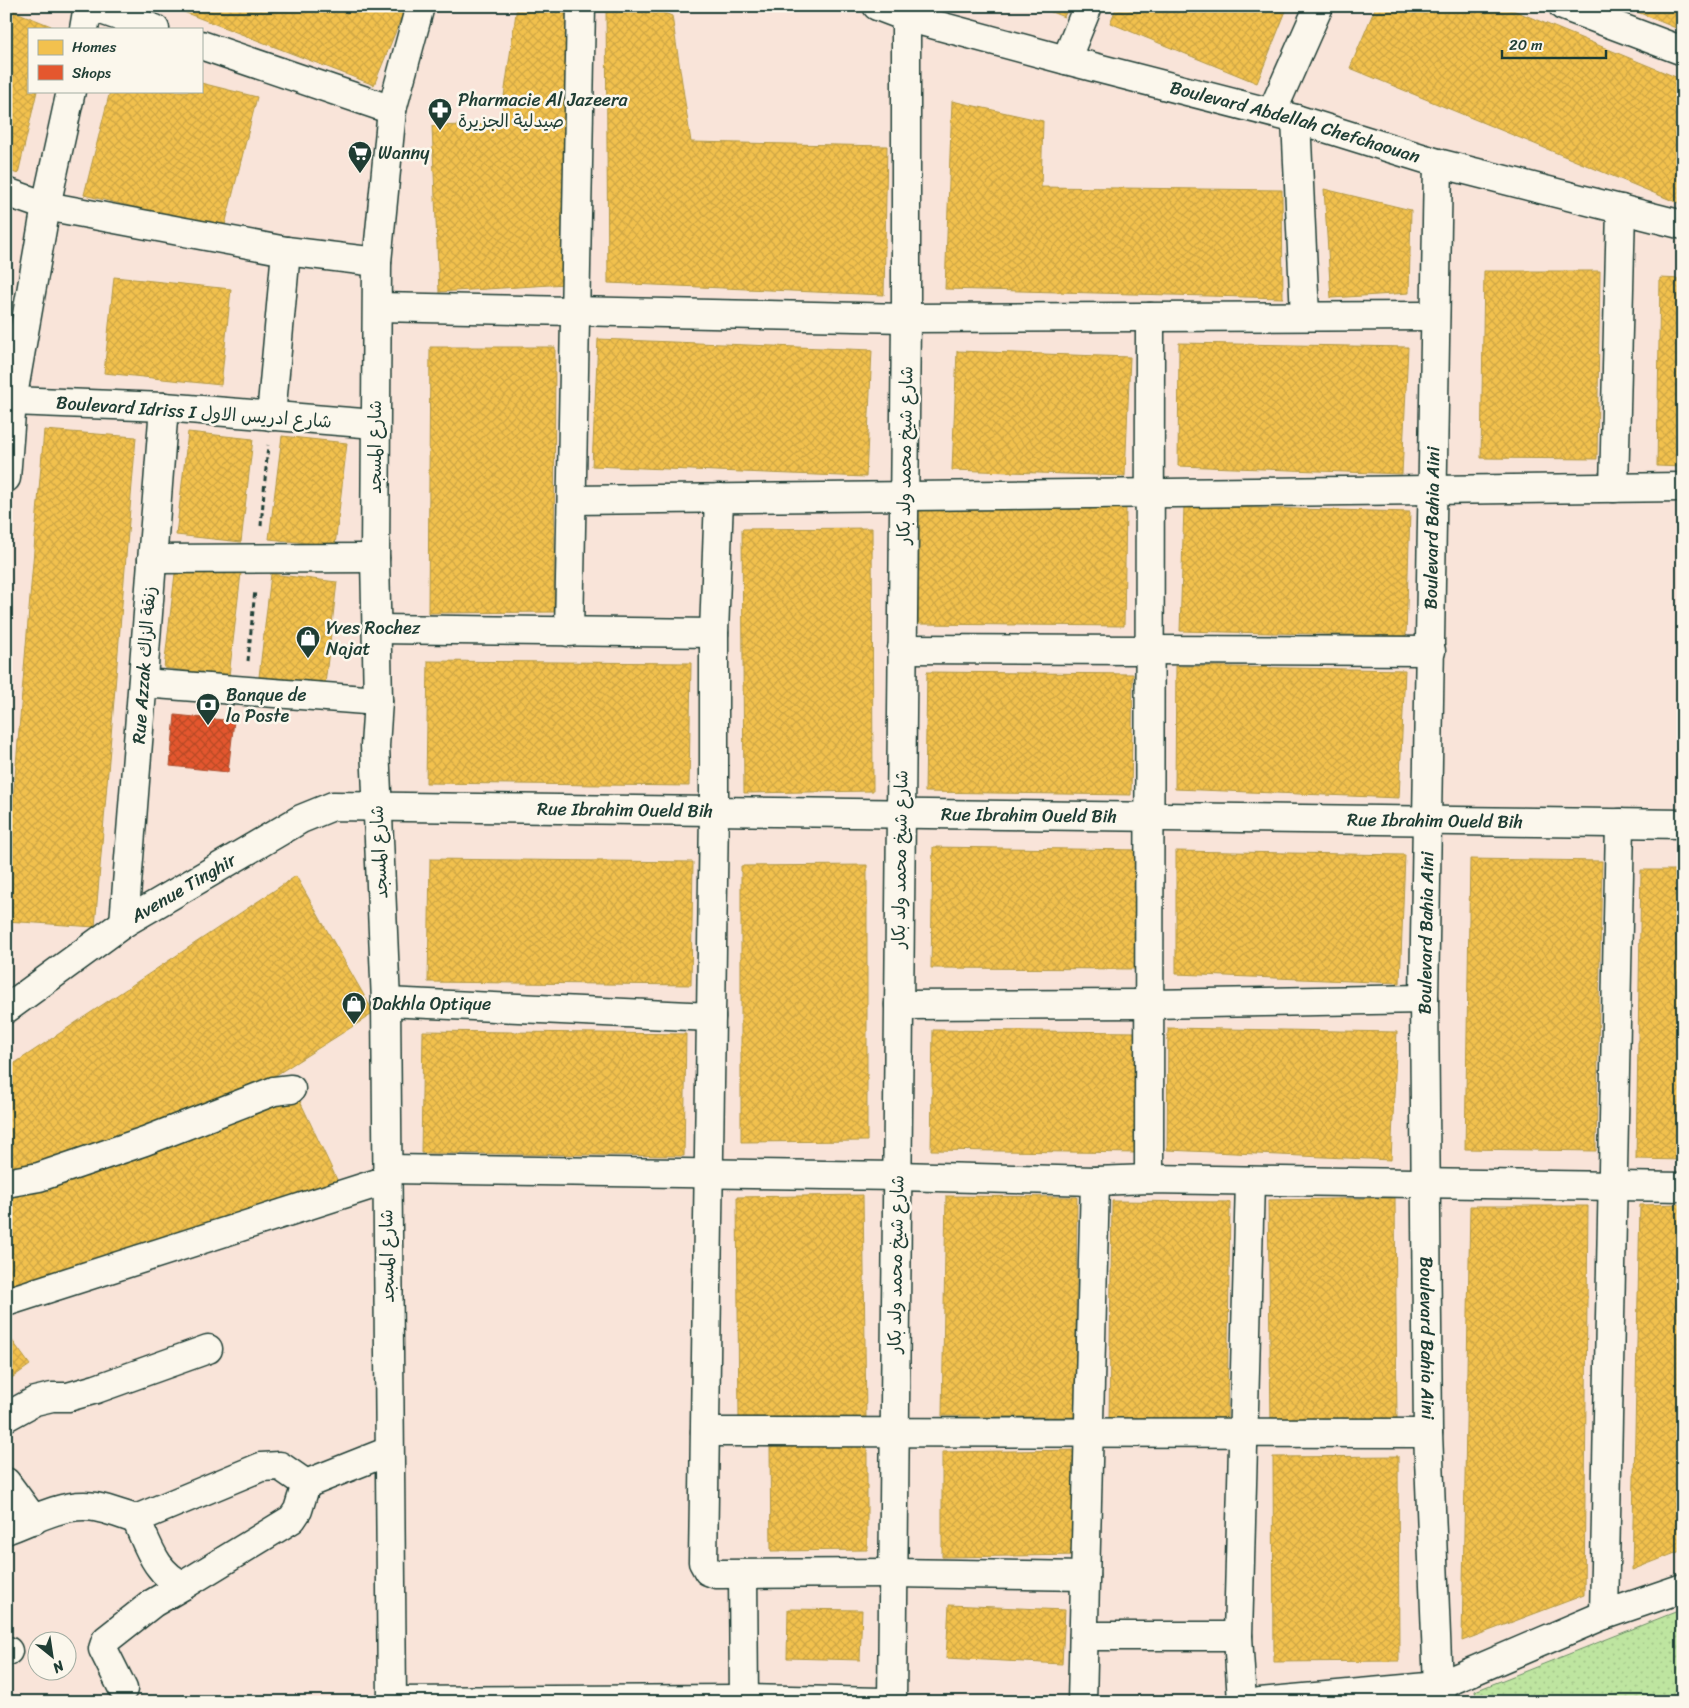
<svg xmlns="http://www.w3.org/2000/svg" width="1689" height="1708" font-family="Sriracha,'Playpen Sans Arabic',sans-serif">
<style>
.park{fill:url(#park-dots);stroke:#6e916a}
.homes{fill:url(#homes-cross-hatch);stroke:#b39946}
.shops{fill:url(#shops-cross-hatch);stroke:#a94f30}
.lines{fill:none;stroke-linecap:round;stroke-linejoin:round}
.minor-casing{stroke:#1f3d34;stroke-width:31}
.path{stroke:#1f3d34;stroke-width:3;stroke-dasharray:5 4;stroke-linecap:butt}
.minor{stroke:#fbf7ec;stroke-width:28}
.labels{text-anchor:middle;stroke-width:5;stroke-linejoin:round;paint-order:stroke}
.poi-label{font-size:18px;fill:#1f3d34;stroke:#fbf7ec;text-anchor:start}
.street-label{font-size:18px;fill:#1f3d34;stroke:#fbf7ec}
</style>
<defs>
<pattern id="park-dots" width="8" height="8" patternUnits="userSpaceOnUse" patternTransform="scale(1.25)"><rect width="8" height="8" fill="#bee5a0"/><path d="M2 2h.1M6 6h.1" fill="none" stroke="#a3c58a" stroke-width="1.8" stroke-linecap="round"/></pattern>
<pattern id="homes-cross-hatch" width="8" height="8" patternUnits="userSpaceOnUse" patternTransform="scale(1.25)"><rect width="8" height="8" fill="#f2c14e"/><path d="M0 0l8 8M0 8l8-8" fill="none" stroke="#cfa745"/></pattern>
<pattern id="shops-cross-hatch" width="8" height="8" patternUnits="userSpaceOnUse" patternTransform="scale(1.25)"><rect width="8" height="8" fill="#e4572e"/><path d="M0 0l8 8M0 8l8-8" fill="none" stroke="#b84928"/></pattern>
</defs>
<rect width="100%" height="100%" fill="#f9e4d9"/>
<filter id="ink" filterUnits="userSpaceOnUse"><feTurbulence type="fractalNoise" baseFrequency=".02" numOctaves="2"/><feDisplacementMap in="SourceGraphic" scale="10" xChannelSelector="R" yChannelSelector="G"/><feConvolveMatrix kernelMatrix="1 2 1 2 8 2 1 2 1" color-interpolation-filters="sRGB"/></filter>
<g filter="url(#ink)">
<path class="park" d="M 1683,1609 L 1683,1702 L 1477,1702 L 1475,1691 Z"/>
<path class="homes" d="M 168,6 L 406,6 L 374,85 Z
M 517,6 L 575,6 L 566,284 L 439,292 L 432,126 L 500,124 Z
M 606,6 L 648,6 L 672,16 L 691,142 L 887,146 L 884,295 L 608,283 Z
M 1036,6 L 1069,6 L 1064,17 Z
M 1117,6 L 1288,6 L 1257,83 L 1110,23 Z
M 1376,6 L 1503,6 L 1683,80 L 1683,205 L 1350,68 Z
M 1623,6 L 1683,6 L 1683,31 Z
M 6,8 L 51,26 L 51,29 L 29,29 L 29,91 L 37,91 L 18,174 L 6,170 Z
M 201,83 L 257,97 L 224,229 L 84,195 L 110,91 L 201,91 Z
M 952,101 L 1043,121 L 1041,187 L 1282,190 L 1283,298 L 945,289 Z
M 1324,189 L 1411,210 L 1409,293 L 1331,298 Z
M 1484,271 L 1600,271 L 1597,459 L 1481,458 Z
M 114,277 L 231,289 L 221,385 L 104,373 Z
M 1660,278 L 1683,279 L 1683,467 L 1657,466 Z
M 598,339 L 872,350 L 866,477 L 592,466 Z
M 1179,343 L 1408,347 L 1402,474 L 1178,466 Z
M 430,347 L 555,347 L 554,612 L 428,613 Z
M 957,351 L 1130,357 L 1125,476 L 952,470 Z
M 44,430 L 136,437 L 95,927 L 6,921 L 6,885 Z
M 188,432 L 253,439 L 241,542 L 176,535 Z
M 282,436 L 347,443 L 335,546 L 269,539 Z
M 920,504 L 1126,506 L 1124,626 L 918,624 Z
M 1184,506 L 1410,512 L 1406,636 L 1180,631 Z
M 872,528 L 873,791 L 744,793 L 742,529 Z
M 176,565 L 241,573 L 229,676 L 164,668 Z
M 271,574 L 337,582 L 325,684 L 259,677 Z
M 428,661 L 691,663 L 689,786 L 426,783 Z
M 1176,666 L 1405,670 L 1399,798 L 1175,789 Z
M 927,672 L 1133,674 L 1131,795 L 925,792 Z
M 933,847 L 1140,850 L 1138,969 L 931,968 Z
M 1176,851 L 1405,855 L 1400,983 L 1176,974 Z
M 430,859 L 693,862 L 691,985 L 428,982 Z
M 1470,859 L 1602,861 L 1596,1151 L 1465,1149 Z
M 867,865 L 867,1141 L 741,1142 L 741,866 Z
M 1641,870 L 1683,870 L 1683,1160 L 1636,1159 Z
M 296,876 L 374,1013 L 216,1113 L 6,1176 L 6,1069 Z
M 1168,1028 L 1397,1032 L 1391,1160 L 1167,1150 Z
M 933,1030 L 1140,1032 L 1138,1153 L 931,1150 Z
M 423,1031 L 686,1034 L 684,1156 L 421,1153 Z
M 298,1097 L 339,1184 L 6,1293 L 6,1197 Z
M 863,1195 L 866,1418 L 739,1420 L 737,1197 Z
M 946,1196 L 1077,1197 L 1075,1417 L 942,1416 Z
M 1395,1198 L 1397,1421 L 1271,1423 L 1268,1200 Z
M 1112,1201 L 1230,1202 L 1227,1421 L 1109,1420 Z
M 1683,1204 L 1683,1550 L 1632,1570 L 1640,1205 Z
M 1470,1206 L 1588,1206 L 1584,1595 L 1462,1641 Z
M 6,1332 L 30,1365 L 6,1382 Z
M 867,1446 L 867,1550 L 771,1551 L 770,1447 Z
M 1081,1450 L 1082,1555 L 942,1557 L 942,1452 Z
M 1398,1456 L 1399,1661 L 1274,1662 L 1273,1457 Z
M 949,1605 L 1065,1610 L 1062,1664 L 946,1658 Z
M 788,1609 L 862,1610 L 860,1660 L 787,1658 Z"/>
<path class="shops" d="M 175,715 L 234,721 L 228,772 L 170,766 Z"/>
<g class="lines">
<defs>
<g id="minor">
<path d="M 90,6 L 155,29"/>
<path id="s1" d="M 877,6 L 906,17 L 1066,60 L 1296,119 L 1438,163 L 1683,225"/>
<path d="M 1563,6 L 1683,51"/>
<path d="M 84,29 L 88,6"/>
<path d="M 201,45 L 392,110"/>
<path d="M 1066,60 L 1088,6"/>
<path d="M 1272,112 L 1319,6"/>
<path d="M 1296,119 L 1305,316"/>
<path id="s2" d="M 1438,163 L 1424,999 L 1428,1433 L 1438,1686 L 1442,1702"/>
<path d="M 6,192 L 46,206 L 286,251 L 377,262"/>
<path d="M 378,307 L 906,318 L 1435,316"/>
<path d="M 12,401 L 164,407 L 375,424"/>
<path d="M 271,416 L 286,251"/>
<path d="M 6,478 L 12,401 L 46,206 L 71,91"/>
<path d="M 1614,488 L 1621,209"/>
<path d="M 719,498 L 714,633 L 714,811 L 703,1562 L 708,1571 L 716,1574 L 893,1573 L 1085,1576"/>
<path d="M 572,500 L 1683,487"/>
<path d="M 152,559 L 375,558"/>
<path d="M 377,629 L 714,633"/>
<path d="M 569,632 L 581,6"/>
<path d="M 902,649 L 1431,651"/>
<path d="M 143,683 L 378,701"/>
<path d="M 124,923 L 164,407"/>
<path d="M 386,1002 L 711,1017"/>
<path d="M 899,1005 L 1149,1004 L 1424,999"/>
<path id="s3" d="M 6,1009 L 124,923 L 301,819 L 333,806 L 1683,824"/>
<path d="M 388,1169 L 897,1176 L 1095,1181 L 1149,1179 L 1683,1187"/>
<path d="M 1149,1179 L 1150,317"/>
<path d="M 6,1183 L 39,1177 L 145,1141 L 274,1091 L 291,1089"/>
<path d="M 6,1302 L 387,1180"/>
<path d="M 6,1417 L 35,1401 L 52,1397 L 68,1397 L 96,1389 L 208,1349"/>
<path d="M 705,1432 L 1428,1433"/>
<path d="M 280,1466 L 306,1484 L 298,1510 L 292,1519 L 184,1585 C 156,1575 148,1545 136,1519 L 261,1467 Z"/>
<path d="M 6,1482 L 34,1520"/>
<path d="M 306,1484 L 389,1451"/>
<path d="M 6,1530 C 31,1521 57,1506 84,1506 C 101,1506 119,1514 136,1519"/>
<path d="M 743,1574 L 744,1702"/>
<path d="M 1604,1615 L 1620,823"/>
<path d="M 1084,1636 L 1238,1636"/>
<path d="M 6,1652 L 8,1651"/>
<path d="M 123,1689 L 103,1649 L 106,1640 L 153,1603 L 184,1585"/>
<path d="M 392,1701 L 743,1699 L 882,1702"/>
<path d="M 392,1702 L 386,1002 L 375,746 L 378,701 L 375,558 L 377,262 L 392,110 L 420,6"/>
<path d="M 892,1702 L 906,318 L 906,17"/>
<path d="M 1082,1702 L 1095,1181"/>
<path d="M 1242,1702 L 1238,1636 L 1250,1181"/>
<path d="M 1260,1702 L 1438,1686 L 1604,1615 L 1683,1588"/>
</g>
</defs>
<use href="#minor" class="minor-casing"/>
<path class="path" d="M 261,526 L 268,445
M 248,661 L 255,590"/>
<use href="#minor" class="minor"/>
</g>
</g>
<defs>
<symbol id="pharmacy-pin" viewBox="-11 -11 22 30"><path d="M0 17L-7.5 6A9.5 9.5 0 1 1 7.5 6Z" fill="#1f3d34" stroke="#fbf7ec"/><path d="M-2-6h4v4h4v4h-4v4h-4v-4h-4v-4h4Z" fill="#fff"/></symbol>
<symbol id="supermarket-pin" viewBox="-11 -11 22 30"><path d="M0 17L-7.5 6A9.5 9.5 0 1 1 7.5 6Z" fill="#1f3d34" stroke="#fbf7ec"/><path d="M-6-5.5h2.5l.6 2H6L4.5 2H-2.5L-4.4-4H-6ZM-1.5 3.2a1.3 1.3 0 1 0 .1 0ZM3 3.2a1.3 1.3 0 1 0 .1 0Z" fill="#fff"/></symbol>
<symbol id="shop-pin" viewBox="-11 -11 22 30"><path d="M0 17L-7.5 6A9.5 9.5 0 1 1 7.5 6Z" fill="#1f3d34" stroke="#fbf7ec"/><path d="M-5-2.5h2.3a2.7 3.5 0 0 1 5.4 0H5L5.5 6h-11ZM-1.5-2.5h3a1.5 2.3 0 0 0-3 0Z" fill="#fff"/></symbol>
<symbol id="bank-pin" viewBox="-11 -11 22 30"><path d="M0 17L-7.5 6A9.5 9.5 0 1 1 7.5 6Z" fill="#1f3d34" stroke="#fbf7ec"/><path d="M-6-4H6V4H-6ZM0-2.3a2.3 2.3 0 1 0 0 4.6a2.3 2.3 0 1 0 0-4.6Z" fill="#fff"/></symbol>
</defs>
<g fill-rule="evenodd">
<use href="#pharmacy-pin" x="426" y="96" width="28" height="38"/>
<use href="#supermarket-pin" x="346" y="139" width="28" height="38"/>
<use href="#shop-pin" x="294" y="624" width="28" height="38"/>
<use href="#bank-pin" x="194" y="691" width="28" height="38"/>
<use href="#shop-pin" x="340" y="990" width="28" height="38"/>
</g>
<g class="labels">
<g class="poi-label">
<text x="458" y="106">Pharmacie Al Jazeera<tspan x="458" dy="21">صيدلية الجزيرة</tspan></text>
<text x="378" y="159">Wanny</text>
<text x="326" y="634">Yves Rochez<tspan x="326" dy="21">Najat</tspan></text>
<text x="226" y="701">Banque de<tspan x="226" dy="21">la Poste</tspan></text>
<text x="372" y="1010">Dakhla Optique</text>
</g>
<g class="street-label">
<text dy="6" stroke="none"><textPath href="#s1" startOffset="434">Boulevard Abdellah Chefchaouan</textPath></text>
<text transform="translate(194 412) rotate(4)" y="6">Boulevard Idriss I شارع ادريس الاول</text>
<text transform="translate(375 447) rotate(-90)" y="6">شارع المسجد</text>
<text transform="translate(905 455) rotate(-89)" y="6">شارع شيخ محمد ولد بكار</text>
<text transform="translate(1432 528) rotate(-89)" y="6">Boulevard Bahia Aini</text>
<text transform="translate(144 665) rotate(-86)" y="6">Rue Azzak زنقة الزاك</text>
<text dy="6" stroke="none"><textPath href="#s3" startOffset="678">Rue Ibrahim Oueld Bih</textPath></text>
<text dy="6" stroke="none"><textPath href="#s3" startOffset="1082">Rue Ibrahim Oueld Bih</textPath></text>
<text dy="6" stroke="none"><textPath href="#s3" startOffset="1488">Rue Ibrahim Oueld Bih</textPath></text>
<text transform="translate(379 852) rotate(-93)" y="6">شارع المسجد</text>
<text transform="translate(900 859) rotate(-89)" y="6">شارع شيخ محمد ولد بكار</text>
<text dy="6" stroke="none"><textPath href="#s3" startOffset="215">Avenue Tinghir</textPath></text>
<text transform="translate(1426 933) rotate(-89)" y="6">Boulevard Bahia Aini</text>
<text transform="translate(387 1256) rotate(-91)" y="6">شارع المسجد</text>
<text transform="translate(896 1264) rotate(-89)" y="6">شارع شيخ محمد ولد بكار</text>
<text dy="6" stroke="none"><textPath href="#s2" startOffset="1175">Boulevard Bahia Aini</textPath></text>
</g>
</g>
<rect width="1689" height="1708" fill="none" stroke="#fbf7ec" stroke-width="25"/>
<rect x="12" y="12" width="1664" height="1683" fill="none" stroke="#1f3d34" stroke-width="2" filter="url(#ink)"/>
<rect x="28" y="28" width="175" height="65" fill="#fbf7ec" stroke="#a3ada2"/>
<rect x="38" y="40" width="25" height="15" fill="#f2c14e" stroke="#a3ada2"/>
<text x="72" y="52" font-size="15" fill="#1f3d34">Homes</text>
<rect x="38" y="65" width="25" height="15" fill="#e4572e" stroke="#a3ada2"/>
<text x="72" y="78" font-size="15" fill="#1f3d34">Shops</text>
<g transform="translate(52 1656) rotate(150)"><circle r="24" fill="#fbf7ec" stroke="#a3ada2"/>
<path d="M0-4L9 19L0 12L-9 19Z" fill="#1f3d34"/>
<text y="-8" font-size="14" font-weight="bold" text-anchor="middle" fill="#1f3d34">N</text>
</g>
<path d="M1502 50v8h104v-8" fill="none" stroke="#1f3d34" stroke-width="2.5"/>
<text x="1509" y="50" font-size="15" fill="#1f3d34" stroke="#fbf7ec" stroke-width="4" paint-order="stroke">20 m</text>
</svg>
